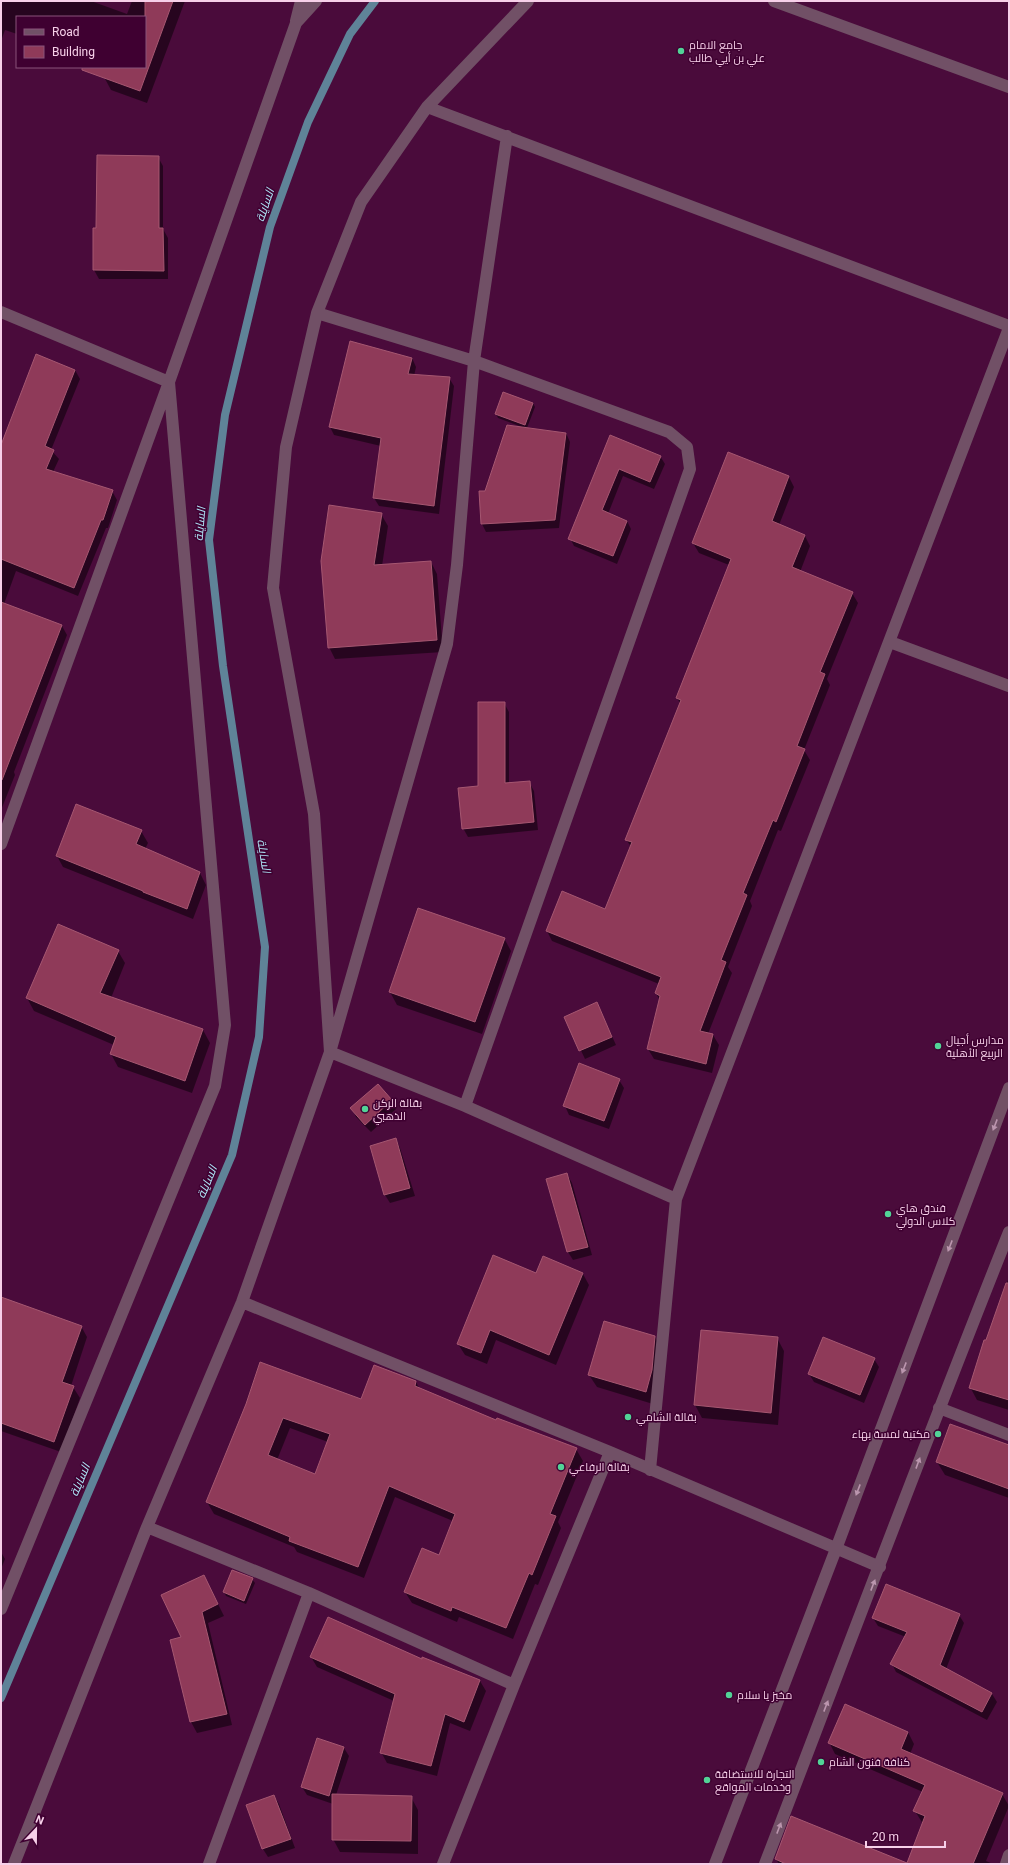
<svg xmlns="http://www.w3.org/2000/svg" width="1010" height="1865" font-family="Roboto,Cairo,sans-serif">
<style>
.shadow{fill:#0007;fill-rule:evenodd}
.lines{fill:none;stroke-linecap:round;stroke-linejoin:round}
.stream{stroke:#5f8398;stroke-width:8}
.building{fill:#8f3a59;stroke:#a65771;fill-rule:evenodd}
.street{stroke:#715066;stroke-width:12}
.oneway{fill:#bb96ae}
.poi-dot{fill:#52d397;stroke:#3f0031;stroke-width:1.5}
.labels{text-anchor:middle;stroke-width:3;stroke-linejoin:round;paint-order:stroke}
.poi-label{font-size:11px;fill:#f7d0e9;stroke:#3f0031;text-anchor:start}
.water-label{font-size:12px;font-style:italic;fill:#afe5f6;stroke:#3f0031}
</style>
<rect width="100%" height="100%" fill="#4a0b3b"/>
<path class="shadow" d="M 1,1 L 91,1 L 127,14 L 132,1 L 185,1 L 147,103 L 111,90 L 104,77 L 107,67 L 145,67 L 145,17 L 17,17 L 17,34 L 5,30 L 1,41 Z
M 158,157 L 163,166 L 163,229 L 168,238 L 168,279 L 99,279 L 94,270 L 94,229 L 97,229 Z
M 412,358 L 416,367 L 414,376 L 449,378 L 454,386 L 439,514 L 379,506 L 374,498 L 381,446 L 334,435 L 330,427 Z
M 75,370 L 80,379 L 51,450 L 59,459 L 53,472 L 112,491 L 117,500 L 108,528 L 106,528 L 78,596 L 16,571 L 4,604 L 62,626 L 67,635 L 14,772 L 15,775 L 1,810 L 1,446 Z
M 533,403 L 535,407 L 527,428 L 566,433 L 570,442 L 559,528 L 486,532 L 482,524 L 486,492 L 522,427 L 498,418 L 496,414 Z
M 611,436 L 660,456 L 665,464 L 654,489 L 623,476 L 608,514 L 627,521 L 631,529 L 617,564 L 574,546 L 570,538 Z
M 789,477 L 794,487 L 779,525 L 805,536 L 810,546 L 800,572 L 852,593 L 858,603 L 827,679 L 830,685 L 804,750 L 810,760 L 781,831 L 778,830 L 750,901 L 752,906 L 728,967 L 732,973 L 708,1034 L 713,1035 L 719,1045 L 712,1073 L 654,1059 L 648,1049 L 660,1001 L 656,993 L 659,984 L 552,941 L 547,931 L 606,910 L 631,847 L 626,839 L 680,703 L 677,698 L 729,565 L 699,553 L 693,543 Z
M 381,514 L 388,526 L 382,566 L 431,562 L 437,574 L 443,652 L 335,659 L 329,647 Z
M 504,703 L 509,712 L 509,784 L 529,782 L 534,791 L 538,830 L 468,837 L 463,828 L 479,787 Z
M 141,831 L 148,843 L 145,849 L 200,873 L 206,885 L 193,919 L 63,867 L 57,856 Z
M 504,938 L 511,951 L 482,1034 L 397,1005 L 390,992 Z
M 118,951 L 125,963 L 111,998 L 203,1030 L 210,1043 L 192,1093 L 118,1067 L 111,1054 L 114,1045 L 34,1011 L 27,998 Z
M 601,1012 L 616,1045 L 585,1059 L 565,1017 Z
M 619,1080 L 624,1088 L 609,1129 L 569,1115 L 565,1106 Z
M 378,1085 L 391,1101 L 396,1109 L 371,1132 L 356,1117 L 352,1108 Z
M 396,1139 L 400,1148 L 415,1196 L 390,1203 L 385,1195 L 371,1146 Z
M 567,1174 L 572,1183 L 592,1255 L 573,1260 L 568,1252 L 548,1180 Z
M 544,1258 L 583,1274 L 589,1285 L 556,1365 L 496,1340 L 487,1364 L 465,1355 L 458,1344 L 537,1274 Z
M 1009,1277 L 1009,1410 L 977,1400 L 970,1387 Z
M 1,1298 L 81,1326 L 87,1337 L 71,1386 L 73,1387 L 80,1398 L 61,1452 L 1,1431 Z
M 702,1331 L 777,1338 L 784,1351 L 778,1425 L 702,1418 L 695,1405 Z
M 655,1337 L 662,1350 L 653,1404 L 597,1387 L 589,1375 Z
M 874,1359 L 879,1367 L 864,1403 L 814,1382 L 809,1374 Z
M 374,1367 L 416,1382 L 420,1390 L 496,1421 L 576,1449 L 583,1461 L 558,1522 L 561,1528 L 538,1585 L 535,1584 L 513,1639 L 459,1617 L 457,1622 L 412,1603 L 405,1592 L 439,1556 L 453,1521 L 395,1497 L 364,1578 L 297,1552 L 294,1547 L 214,1514 L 207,1502 L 247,1405 L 362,1400 ZM 290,1428 L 328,1442 L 315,1475 L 277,1460 Z
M 1009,1446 L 1009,1498 L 945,1475 L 937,1462 Z
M 1,1552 L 5,1559 L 1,1569 Z
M 204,1576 L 224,1616 L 208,1623 L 232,1725 L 197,1733 L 191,1722 L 172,1641 L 183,1638 Z
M 252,1579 L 255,1583 L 246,1604 L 226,1596 L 224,1592 Z
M 959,1615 L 964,1623 L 946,1669 L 992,1694 L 997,1702 L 987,1720 L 896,1672 L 892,1664 L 906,1637 L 878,1626 L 873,1618 Z
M 311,1657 L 422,1660 L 423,1658 L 480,1681 L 486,1691 L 470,1731 L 450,1723 L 437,1776 L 387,1763 L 381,1752 L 394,1701 L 317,1667 Z
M 908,1732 L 914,1744 L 910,1754 L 1002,1794 L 1009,1806 L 986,1861 L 993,1864 L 907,1864 L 923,1824 L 915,1811 L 923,1792 L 835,1754 L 829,1742 Z
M 318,1739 L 344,1748 L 349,1756 L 336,1795 L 411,1797 L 418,1810 L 418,1854 L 340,1852 L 333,1839 L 333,1804 L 307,1795 L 302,1787 Z
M 274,1796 L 279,1804 L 295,1848 L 268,1857 L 263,1849 L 247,1805 Z
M 776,1859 L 887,1864 L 779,1864 Z"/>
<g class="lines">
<path class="stream" d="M 1,1698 L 232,1155 L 259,1037 L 265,947 L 223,666 L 209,540 L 225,415 L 270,227 L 308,122 L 350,34 L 375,1"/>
</g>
<path class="building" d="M 145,1 L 173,1 L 140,91 L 82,70 L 82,67 L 145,67 Z
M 97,155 L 159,156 L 159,228 L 163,228 L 164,271 L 93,270 L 93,228 L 96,228 Z
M 350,341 L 412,358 L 408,374 L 450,377 L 434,506 L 373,498 L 381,438 L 329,427 Z
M 36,354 L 75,370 L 45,446 L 54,450 L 46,469 L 113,490 L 103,520 L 101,520 L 74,588 L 1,559 L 1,445 Z
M 503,392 L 533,403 L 525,425 L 495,414 Z
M 507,425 L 566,433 L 555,520 L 481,524 L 479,491 L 485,491 Z
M 610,435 L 661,456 L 650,482 L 619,469 L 602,510 L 627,521 L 613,556 L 568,539 Z
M 728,452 L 789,476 L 772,521 L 805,535 L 792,567 L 853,592 L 820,672 L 825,674 L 797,746 L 805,749 L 776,822 L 773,820 L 743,893 L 747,895 L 721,960 L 726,962 L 700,1031 L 713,1034 L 706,1064 L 647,1049 L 660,996 L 655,993 L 661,977 L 546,931 L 562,891 L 605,909 L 632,842 L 625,840 L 681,700 L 676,698 L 731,559 L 692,543 Z
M 329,505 L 382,513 L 374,565 L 431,561 L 437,640 L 328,648 L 321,561 Z
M 1,602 L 62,625 L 2,780 L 1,780 Z
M 478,702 L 505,702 L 505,783 L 530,781 L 534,822 L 462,829 L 458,788 L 478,786 Z
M 76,804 L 142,830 L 136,844 L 200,872 L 187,909 L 143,892 L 143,891 L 56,856 Z
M 418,908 L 505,938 L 475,1022 L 389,992 Z
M 58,924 L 119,950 L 100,993 L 203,1029 L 185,1081 L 110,1054 L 116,1037 L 26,998 Z
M 597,1002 L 612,1037 L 579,1051 L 564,1017 Z
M 579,1063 L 620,1079 L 604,1121 L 563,1106 Z
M 378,1084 L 392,1100 L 365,1125 L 350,1108 Z
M 396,1138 L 410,1188 L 384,1195 L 370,1146 Z
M 567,1173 L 588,1247 L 567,1252 L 546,1179 Z
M 493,1255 L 536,1273 L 543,1256 L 583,1273 L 549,1355 L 490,1330 L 481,1353 L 457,1344 Z
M 1006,1283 L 1009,1283 L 1009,1400 L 969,1388 L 984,1340 L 986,1340 Z
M 1,1297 L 82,1326 L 62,1382 L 74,1386 L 54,1442 L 1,1423 Z
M 604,1321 L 655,1336 L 652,1370 L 646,1392 L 588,1375 Z
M 701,1330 L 778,1337 L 771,1413 L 694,1405 Z
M 823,1337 L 875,1358 L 860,1395 L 808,1374 Z
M 260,1362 L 361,1399 L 374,1365 L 416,1381 L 415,1386 L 496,1420 L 497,1418 L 577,1448 L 550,1514 L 556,1516 L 532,1575 L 529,1573 L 506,1628 L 452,1607 L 451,1611 L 404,1592 L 422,1548 L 439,1555 L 455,1514 L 389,1486 L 358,1567 L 289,1541 L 290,1537 L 206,1502 L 246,1404 ZM 283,1418 L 330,1434 L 315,1474 L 268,1455 Z
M 950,1424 L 1009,1445 L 1009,1489 L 936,1462 Z
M 232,1570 L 253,1578 L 244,1601 L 223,1592 Z
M 204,1575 L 218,1604 L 202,1612 L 227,1714 L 190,1722 L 170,1640 L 181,1637 L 161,1595 Z
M 886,1584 L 960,1614 L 940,1665 L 992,1693 L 982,1712 L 890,1664 L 907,1632 L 872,1618 Z
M 328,1617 L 422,1659 L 422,1657 L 480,1680 L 464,1722 L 445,1714 L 431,1766 L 380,1753 L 395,1694 L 310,1657 Z
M 845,1704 L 908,1732 L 901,1749 L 1003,1793 L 973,1864 L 786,1864 L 775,1859 L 791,1816 L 907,1863 L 925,1816 L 913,1811 L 925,1785 L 828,1743 Z
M 317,1738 L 344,1747 L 329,1796 L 301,1787 Z
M 332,1794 L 412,1796 L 411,1841 L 332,1840 Z
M 274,1795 L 291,1839 L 262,1849 L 246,1805 Z"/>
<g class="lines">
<path class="street" d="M 774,1 L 1009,87
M 296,21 L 301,1
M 427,107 L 1009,326
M 507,136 L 474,361 L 457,565 L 447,644 L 330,1052 L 465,1106 L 676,1199
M 1,312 L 169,382 L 1,844
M 317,313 L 474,361 L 669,432 L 687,447 L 690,469 L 465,1106
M 890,642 L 1009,686
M 242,1302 L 610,1452 L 880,1567
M 939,1408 L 1009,1435
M 650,1470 L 676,1199 L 1009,328
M 147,1527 L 309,1593 L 514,1685
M 1,1609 L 215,1086 L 225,1025 L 169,382 L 296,23 L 316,1
M 14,1864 L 147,1527 L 242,1302 L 330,1052 L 314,814 L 273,588 L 286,447 L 317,313 L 361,202 L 427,107 L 528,1
M 209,1864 L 309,1593
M 443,1864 L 514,1685 L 610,1452
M 715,1864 L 836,1549 L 1009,1088
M 765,1864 C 846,1653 925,1442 1009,1232
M 1006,1864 L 1009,1855"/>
</g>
<defs><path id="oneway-solid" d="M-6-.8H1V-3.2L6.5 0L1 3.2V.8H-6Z"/></defs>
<g class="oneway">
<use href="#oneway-solid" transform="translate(995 1125) rotate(111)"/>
<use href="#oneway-solid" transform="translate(950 1246) rotate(111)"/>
<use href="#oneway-solid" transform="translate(904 1368) rotate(111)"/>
<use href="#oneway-solid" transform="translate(918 1463) rotate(-70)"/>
<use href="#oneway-solid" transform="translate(858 1490) rotate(111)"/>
<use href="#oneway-solid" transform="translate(873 1585) rotate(-69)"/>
<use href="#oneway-solid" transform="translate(826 1706) rotate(-69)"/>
<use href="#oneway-solid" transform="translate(779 1828) rotate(-69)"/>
</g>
<g class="poi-dot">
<circle cx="681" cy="51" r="4"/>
<circle cx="938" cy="1046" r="4"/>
<circle cx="365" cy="1109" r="4"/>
<circle cx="888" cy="1214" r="4"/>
<circle cx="628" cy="1417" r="4"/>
<circle cx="938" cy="1434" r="4"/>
<circle cx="561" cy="1467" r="4"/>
<circle cx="729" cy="1695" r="4"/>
<circle cx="821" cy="1762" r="4"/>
<circle cx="707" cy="1780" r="4"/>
</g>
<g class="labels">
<g class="poi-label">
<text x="689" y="49">جامع الامام<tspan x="689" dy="13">علي بن أيي طالب</tspan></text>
<text x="946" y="1044">مدارس أجيال<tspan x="946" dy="13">الربيع الأهلية</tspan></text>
<text x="373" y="1107">بقالة الركن<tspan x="373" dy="13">الذهبي</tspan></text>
<text x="896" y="1212">فندق هاي<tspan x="896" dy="13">كلاس الدولي</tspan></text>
<text x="636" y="1421">بقالة الشامي</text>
<text x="930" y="1438" text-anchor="end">مكتبة لمسة بهاء</text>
<text x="569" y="1471">بقالة الرفاعي</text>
<text x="737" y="1699">مخبز يا سلام</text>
<text x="829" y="1766">كنافة فنون الشام</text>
<text x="715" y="1778">التجارة للاستضافة<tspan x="715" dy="13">وخدمات المواقع</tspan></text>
</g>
<g class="water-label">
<text transform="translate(265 205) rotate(-71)" y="4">السايلة</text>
<text transform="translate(200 524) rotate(-85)" y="4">السايلة</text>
<text transform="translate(264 856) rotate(81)" y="4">السايلة</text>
<text transform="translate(207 1182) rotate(-67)" y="4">السايلة</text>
<text transform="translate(80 1480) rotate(-67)" y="4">السايلة</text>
</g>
</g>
<rect width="1010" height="1865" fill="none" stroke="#f7d0e9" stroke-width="4"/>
<rect x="16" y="16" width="130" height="52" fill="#3f0031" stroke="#89537b"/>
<rect x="24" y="29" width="20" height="6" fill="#715066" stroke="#89537b"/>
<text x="52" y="36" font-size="12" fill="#f7d0e9">Road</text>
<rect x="24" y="46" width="20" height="12" fill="#8f3a59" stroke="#89537b"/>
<text x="52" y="56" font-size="12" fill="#f7d0e9">Building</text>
<g transform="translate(36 1829) rotate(22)" stroke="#3f0031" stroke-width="3" paint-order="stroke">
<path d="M0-3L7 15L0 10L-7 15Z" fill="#f7d0e9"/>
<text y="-6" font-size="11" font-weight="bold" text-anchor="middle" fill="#f7d0e9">N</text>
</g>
<path d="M866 1841v6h79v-6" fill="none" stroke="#f7d0e9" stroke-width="2"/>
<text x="872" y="1841" font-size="12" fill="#f7d0e9" stroke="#3f0031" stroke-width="3" paint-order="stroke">20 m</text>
</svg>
